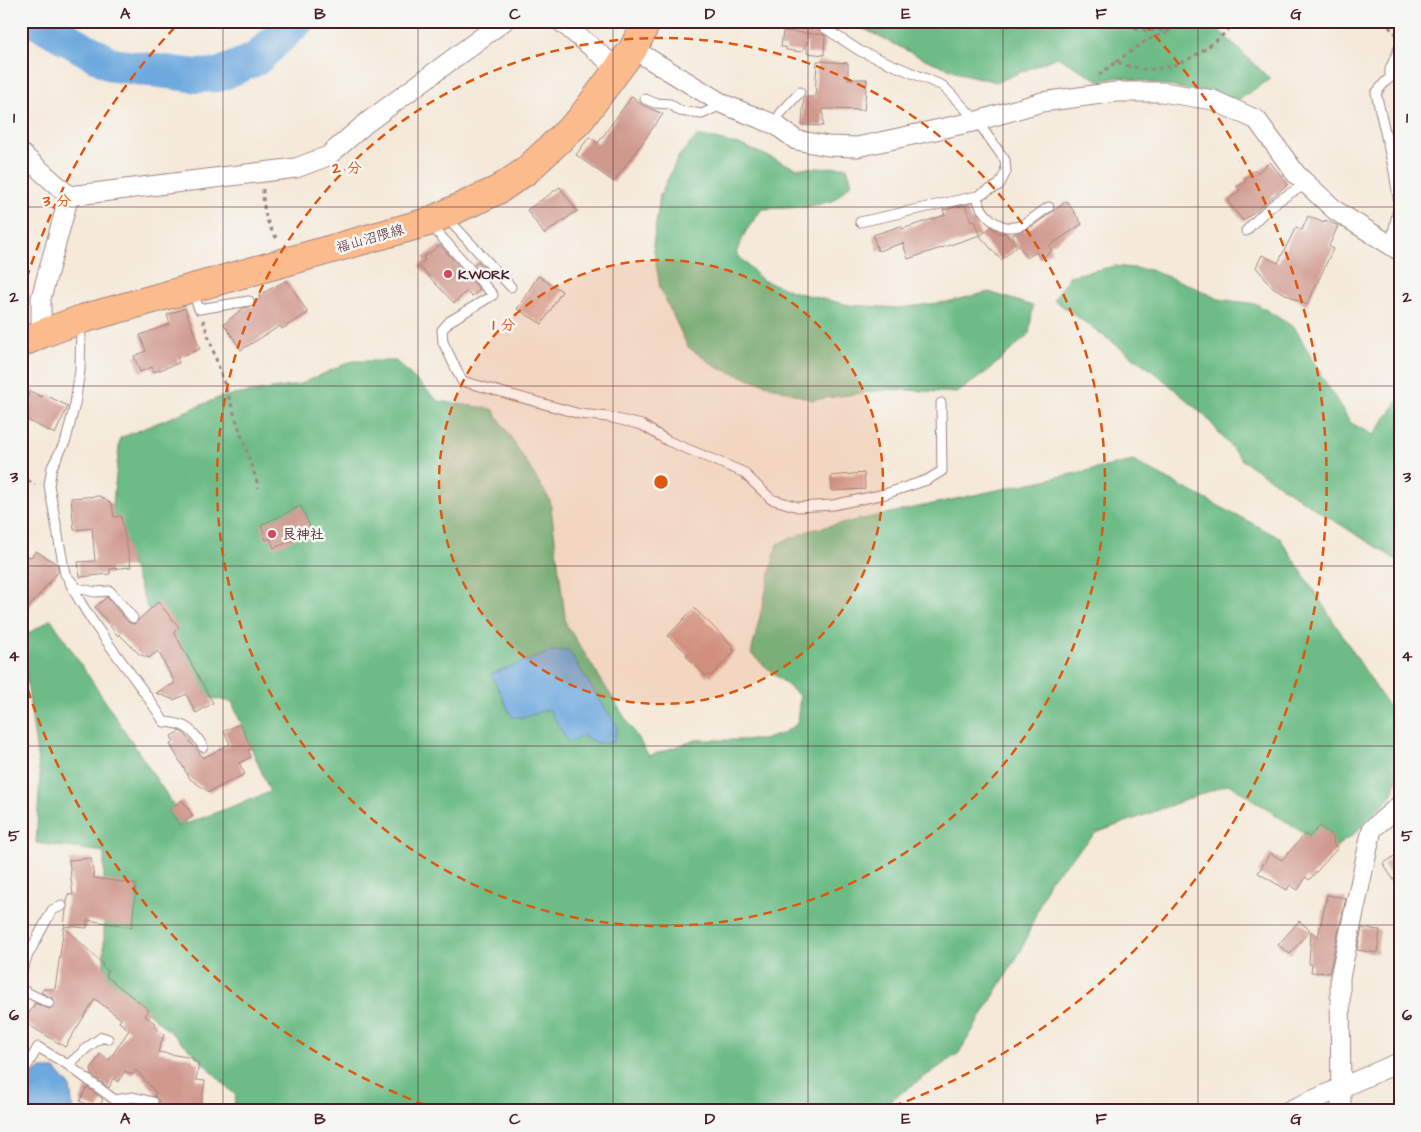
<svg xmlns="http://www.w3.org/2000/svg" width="1421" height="1132" font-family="'Architects Daughter','Klee One',sans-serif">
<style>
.forest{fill:#6dbc86;stroke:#5c6e58}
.water{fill:#6da9de;stroke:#5c6484}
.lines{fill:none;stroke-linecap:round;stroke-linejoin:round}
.river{stroke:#6da9de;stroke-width:34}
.building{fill:#d0998e}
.service-casing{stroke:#a08482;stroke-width:11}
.minor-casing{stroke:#a08482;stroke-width:21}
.primary-casing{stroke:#a08482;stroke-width:30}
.path{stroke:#a08482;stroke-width:3;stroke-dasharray:4 4;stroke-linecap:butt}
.service{stroke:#fff;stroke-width:9}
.minor{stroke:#fff;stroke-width:19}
.primary{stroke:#fbbb8c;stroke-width:28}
.grid{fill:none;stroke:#4a1f2b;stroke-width:1;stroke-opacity:0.55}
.ring{fill:none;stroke:#e0560e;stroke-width:2.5;stroke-dasharray:9 6}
.poi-dot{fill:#d1495b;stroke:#f6f6f2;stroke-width:2}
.labels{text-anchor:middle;stroke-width:5;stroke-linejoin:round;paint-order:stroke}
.street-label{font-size:14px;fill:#4a1f2b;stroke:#f6f6f2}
.poi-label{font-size:14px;font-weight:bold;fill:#4a1f2b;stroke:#f6f6f2;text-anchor:start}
.centre{fill:#e0560e;stroke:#f6f6f2;stroke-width:2.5}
.ring-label{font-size:15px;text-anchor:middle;font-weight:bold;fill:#e0560e;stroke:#f6f6f2;stroke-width:5;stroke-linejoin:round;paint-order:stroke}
.neatline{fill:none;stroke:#4a1f2b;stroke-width:2}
.grid-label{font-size:16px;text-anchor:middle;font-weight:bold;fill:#4a1f2b}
</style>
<rect width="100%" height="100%" fill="#f6f6f2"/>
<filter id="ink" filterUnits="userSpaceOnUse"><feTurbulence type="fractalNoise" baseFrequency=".02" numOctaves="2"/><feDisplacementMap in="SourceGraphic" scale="10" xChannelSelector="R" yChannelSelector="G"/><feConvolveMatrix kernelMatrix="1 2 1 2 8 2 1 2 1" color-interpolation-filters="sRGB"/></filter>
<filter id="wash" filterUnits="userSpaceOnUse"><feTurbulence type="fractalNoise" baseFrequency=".0096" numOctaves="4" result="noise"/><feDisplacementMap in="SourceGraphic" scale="20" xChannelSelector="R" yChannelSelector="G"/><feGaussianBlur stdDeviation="1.12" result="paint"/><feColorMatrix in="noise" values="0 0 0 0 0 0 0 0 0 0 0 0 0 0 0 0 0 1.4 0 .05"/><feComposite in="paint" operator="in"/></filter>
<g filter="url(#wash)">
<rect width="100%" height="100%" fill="#f5e9d9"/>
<path class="forest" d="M 848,21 L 1230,21 L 1219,30 L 1270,79 L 1235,102 L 1217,95 L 1119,77 L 1100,81 L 1057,57 L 997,82 L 963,74 L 922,58 Z
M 698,135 L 741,145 L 796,168 L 847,167 L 852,183 L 833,201 L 806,207 L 762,209 L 746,231 L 736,253 L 762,280 L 798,293 L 849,305 L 899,308 L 947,302 L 989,292 L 1033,306 L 1029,334 L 989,370 L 957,393 L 891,389 L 812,400 L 718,368 L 688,347 L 660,288 L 653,245 L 660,195 L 679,156 Z
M 1115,266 L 1150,270 L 1192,286 L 1218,299 L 1257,304 L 1295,328 L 1322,377 L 1351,423 L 1374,435 L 1400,398 L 1400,562 L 1314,508 L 1242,460 L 1206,417 L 1158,375 L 1054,300 L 1069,276 Z
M 352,361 L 396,361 L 438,401 L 493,409 L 550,500 L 566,624 L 649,756 L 696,740 L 763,740 L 781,734 L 797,724 L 800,696 L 751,654 L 777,544 L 811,530 L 1133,461 L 1280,538 L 1400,725 L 1400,772 L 1391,797 L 1355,833 L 1330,851 L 1229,784 L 1096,833 L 1049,881 L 1022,949 L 959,1053 L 875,1111 L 232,1111 L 236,1096 L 185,1045 L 104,974 L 104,852 L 36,843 L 40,777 L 21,638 L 51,619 L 186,824 L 270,792 L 232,702 L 201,696 L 149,612 L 112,512 L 120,438 L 221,397 L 298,385 Z"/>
<path class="water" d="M 568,650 L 617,726 L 614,742 C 601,745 594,743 584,736 L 568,742 L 549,709 L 526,717 L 512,717 L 491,674 L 553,651 Z
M 41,1069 L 55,1069 L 70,1086 L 73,1111 L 21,1111 L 21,1080 Z"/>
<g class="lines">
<path class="river" d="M 36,21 L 113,65 L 197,76 L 218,75 L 256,59 L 297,21"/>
</g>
<g id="blocks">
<path class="building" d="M 783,31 L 825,35 L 824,55 L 807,53 L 807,41 L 802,52 L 786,50 L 786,47 L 781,47 Z
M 817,61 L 848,63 L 848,79 L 867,79 L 864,110 L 823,109 L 823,126 L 802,125 L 804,97 L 815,97 Z
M 632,96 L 642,105 L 663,114 L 614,182 L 576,155 L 589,137 L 598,143 Z
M 1270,162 L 1288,184 L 1243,221 L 1227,201 L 1240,190 L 1237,187 L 1246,181 L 1244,179 L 1255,170 L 1257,173 Z
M 560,187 L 577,211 L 544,234 L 527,210 Z
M 1067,201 L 1082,224 L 1049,246 L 1052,251 L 1040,259 L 1036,252 L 1027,258 L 1012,235 L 1030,228 Z
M 965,205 L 971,221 L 975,220 L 980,235 L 908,259 L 903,243 L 878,251 L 873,235 L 901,226 L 902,229 L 945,215 L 943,210 Z
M 1308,216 L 1324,223 L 1325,220 L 1338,226 L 1329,246 L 1333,249 L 1307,305 L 1272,287 L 1256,267 L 1262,255 L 1278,263 L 1296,227 L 1302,230 Z
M 991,227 L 998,233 L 1005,233 L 1017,246 L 1001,260 L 980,236 Z
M 440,245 L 480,290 L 472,296 L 467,291 L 454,303 L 419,266 L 425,260 L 423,258 Z
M 478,261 L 493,277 L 489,281 L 474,264 Z
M 538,276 L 562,291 L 542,324 L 517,309 Z
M 287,280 L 308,313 L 282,329 L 280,326 L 241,350 L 224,324 L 243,308 L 253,306 L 260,298 L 259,295 Z
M 185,308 L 200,349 L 177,358 L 179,363 L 154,372 L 152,367 L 140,372 L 134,356 L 146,351 L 140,335 L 170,324 L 167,315 Z
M 30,391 L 42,397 L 43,394 L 68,406 L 55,434 L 21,417 L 21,410 Z
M 864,473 L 865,489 L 832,491 L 831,476 Z
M 100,496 L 112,504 L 114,517 L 121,516 L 131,567 L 110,569 L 110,574 L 80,577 L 78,562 L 95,561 L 92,528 L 74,530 L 71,498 Z
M 301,506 L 312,532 L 274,548 L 270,538 L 266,540 L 261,525 Z
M 36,551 L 57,564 L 58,572 L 21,617 L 21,568 L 29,556 L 31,557 Z
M 107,597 L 128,622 L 134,624 L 158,602 L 179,627 L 174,632 L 213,703 L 196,713 L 186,694 L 174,700 L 156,693 L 175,683 L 158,651 L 149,658 L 139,654 L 119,634 L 118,636 L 95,607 Z
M 694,608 L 734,647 L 732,649 L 735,651 L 711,676 L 708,674 L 706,676 L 686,656 L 688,654 L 668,636 Z
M 240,724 L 251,749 L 248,750 L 251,757 L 239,763 L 245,774 L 209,792 L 190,779 L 170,744 L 174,742 L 171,736 L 180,731 L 184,733 L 203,758 L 230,744 L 224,731 Z
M 182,800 L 193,816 L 180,825 L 169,810 Z
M 1320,826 L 1334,838 L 1333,844 L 1338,848 L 1309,880 L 1306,877 L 1298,890 L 1290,885 L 1287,890 L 1258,873 L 1270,853 L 1282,860 L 1305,834 L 1309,837 Z
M 1400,852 L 1400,889 L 1383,864 Z
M 91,858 L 94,878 L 136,884 L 132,927 L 87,920 L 87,928 L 64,926 L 68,894 L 73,895 L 69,860 Z
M 1327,895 L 1346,898 L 1329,973 L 1311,972 L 1312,964 L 1309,964 L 1311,931 L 1318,937 Z
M 1299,921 L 1310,930 L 1290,954 L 1278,945 Z
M 64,927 L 103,964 L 102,966 L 108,971 L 106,976 L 149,1010 L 145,1016 L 156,1024 L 154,1027 L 164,1035 L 158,1052 L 193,1058 L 193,1061 L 199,1063 L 196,1080 L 205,1081 L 200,1111 L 143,1111 L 146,1107 L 157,1107 L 159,1101 L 154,1096 L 156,1093 L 136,1070 L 132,1075 L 125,1071 L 118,1082 L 113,1078 L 109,1088 L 92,1075 L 91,1069 L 100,1054 L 109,1060 L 129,1030 L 119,1022 L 121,1019 L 95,999 L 65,1047 L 24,1022 L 35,1003 L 49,1009 L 55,1005 L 54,999 L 41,992 L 44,989 L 55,989 Z
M 1362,928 L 1380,930 L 1377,953 L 1357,950 Z
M 87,1087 L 103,1099 L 98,1110 L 80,1101 Z"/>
</g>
</g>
<g filter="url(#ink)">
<use href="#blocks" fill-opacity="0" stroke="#a08482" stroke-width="1"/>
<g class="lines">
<defs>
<path id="service" d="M 814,21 L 860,51 L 943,86 L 977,121 L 1005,160 L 1006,172 L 999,185 L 977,196 L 860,222
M 1390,78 L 1390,69 L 1400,46
M 645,99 L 655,103 L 670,104 L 680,111 L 702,114 L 723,104
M 776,125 L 780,114 L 800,92
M 977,196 C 980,214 999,232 1019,226 C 1029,223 1040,212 1049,207
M 447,218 L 511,287
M 430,224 L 493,295 L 450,321 L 442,330 L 443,342 L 462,381 L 580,414 L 608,417 L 642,425 L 668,441 L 743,472 L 771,499 L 798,507 L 833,505 L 885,494 L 927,480 L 942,471 L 941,403
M 1246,231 C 1264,211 1282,195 1307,185
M 1398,247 L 1393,233 L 1399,204 L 1394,171 L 1376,93 L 1385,82 L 1400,70
M 192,290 L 199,309 L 249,301
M 81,325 L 80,370 L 75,404 L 66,440 L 52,467 L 49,485 L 65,574 L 77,588 L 95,592 L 110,591 L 133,618
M 70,583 C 95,633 135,674 164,722 C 184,723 193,729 203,747
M 21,944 L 28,955 L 21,972
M 28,955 L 52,910 L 62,906
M 22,990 L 49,1003
M 21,1051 L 27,1066
M 68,1065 L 88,1047 L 102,1037 L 108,1039
M 21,1070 L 27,1066 L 38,1047 L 68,1065 L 115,1100 L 133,1097 L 153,1102"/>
<path id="minor" d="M 560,21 L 618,69
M 633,49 L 723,104 L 776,125 L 796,140 L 828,146 L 857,147 L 977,121 L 1042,102 L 1116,92 L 1162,92 L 1213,100 L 1257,120 L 1296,174 L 1336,211 L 1400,251
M 21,153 L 69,196 L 296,168 L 328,156 L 365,124 L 504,21
M 41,334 L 41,298 L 69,196
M 1288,1111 L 1400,1062
M 1341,1111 L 1340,977 L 1372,829 L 1400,805"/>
<path id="primary" d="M 21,343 L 41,334 L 82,319 L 428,222 L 498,190 L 526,171 L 579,121 L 633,49 L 647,21"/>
</defs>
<use href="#service" class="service-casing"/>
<use href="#minor" class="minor-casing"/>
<use href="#primary" class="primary-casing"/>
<path class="path" d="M 1383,21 L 1396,34
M 1116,62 L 1147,40 L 1171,31 L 1138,30 L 1122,21
M 1099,75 L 1116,62 C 1126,65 1137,69 1147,69 C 1185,69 1211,46 1238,21
M 263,189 C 263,210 266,225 279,241
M 203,320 L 259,488
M 21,476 L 35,485"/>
<use href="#service" class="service"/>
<use href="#minor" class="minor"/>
<use href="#primary" class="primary"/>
</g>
</g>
<path class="grid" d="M 223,21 L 223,1111M 418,21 L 418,1111M 613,21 L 613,1111M 808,21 L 808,1111M 1003,21 L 1003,1111M 1198,21 L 1198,1111M 21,207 L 1400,207M 21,386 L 1400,386M 21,566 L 1400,566M 21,746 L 1400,746M 21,925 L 1400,925"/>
<circle cx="661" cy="482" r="222" fill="#e0560e" fill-opacity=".12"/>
<g class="ring">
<circle cx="661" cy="482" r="222"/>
<circle cx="661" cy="482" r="444"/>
<path d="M439 1110A666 666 0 0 1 22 671M22 293A666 666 0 0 1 178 24M1144 24A666 666 0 0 1 883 1110"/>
</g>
<g class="poi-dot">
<circle cx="448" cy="274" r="5"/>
<circle cx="272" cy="534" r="5"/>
</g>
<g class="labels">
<g class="street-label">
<text transform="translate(370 238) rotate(-16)" y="5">福山沼隈線</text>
</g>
<g class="poi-label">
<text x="458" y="279">K.WORK</text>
<text x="282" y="539">艮神社</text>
</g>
</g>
<circle cx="661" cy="482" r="8" class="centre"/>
<g class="ring-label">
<text x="347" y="173">2 分</text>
<text x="57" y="206">3 分</text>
<text x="504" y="330">1 分</text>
</g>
<rect width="1421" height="1132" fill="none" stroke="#f6f6f2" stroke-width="55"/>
<rect x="28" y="28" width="1366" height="1076" class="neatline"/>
<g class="grid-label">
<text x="125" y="19">A</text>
<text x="320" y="19">B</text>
<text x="515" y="19">C</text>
<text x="710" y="19">D</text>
<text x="906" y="19">E</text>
<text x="1101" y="19">F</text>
<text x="1296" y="19">G</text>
<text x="14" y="123">1</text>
<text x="1407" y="123">1</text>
<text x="14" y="302">2</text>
<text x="1407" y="302">2</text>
<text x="14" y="482">3</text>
<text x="1407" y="482">3</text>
<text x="14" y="661">4</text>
<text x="1407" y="661">4</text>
<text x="14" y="841">5</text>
<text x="1407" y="841">5</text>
<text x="14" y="1020">6</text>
<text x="1407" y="1020">6</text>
<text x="125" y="1124">A</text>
<text x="320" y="1124">B</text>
<text x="515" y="1124">C</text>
<text x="710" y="1124">D</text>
<text x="906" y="1124">E</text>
<text x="1101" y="1124">F</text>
<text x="1296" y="1124">G</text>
</g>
</svg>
